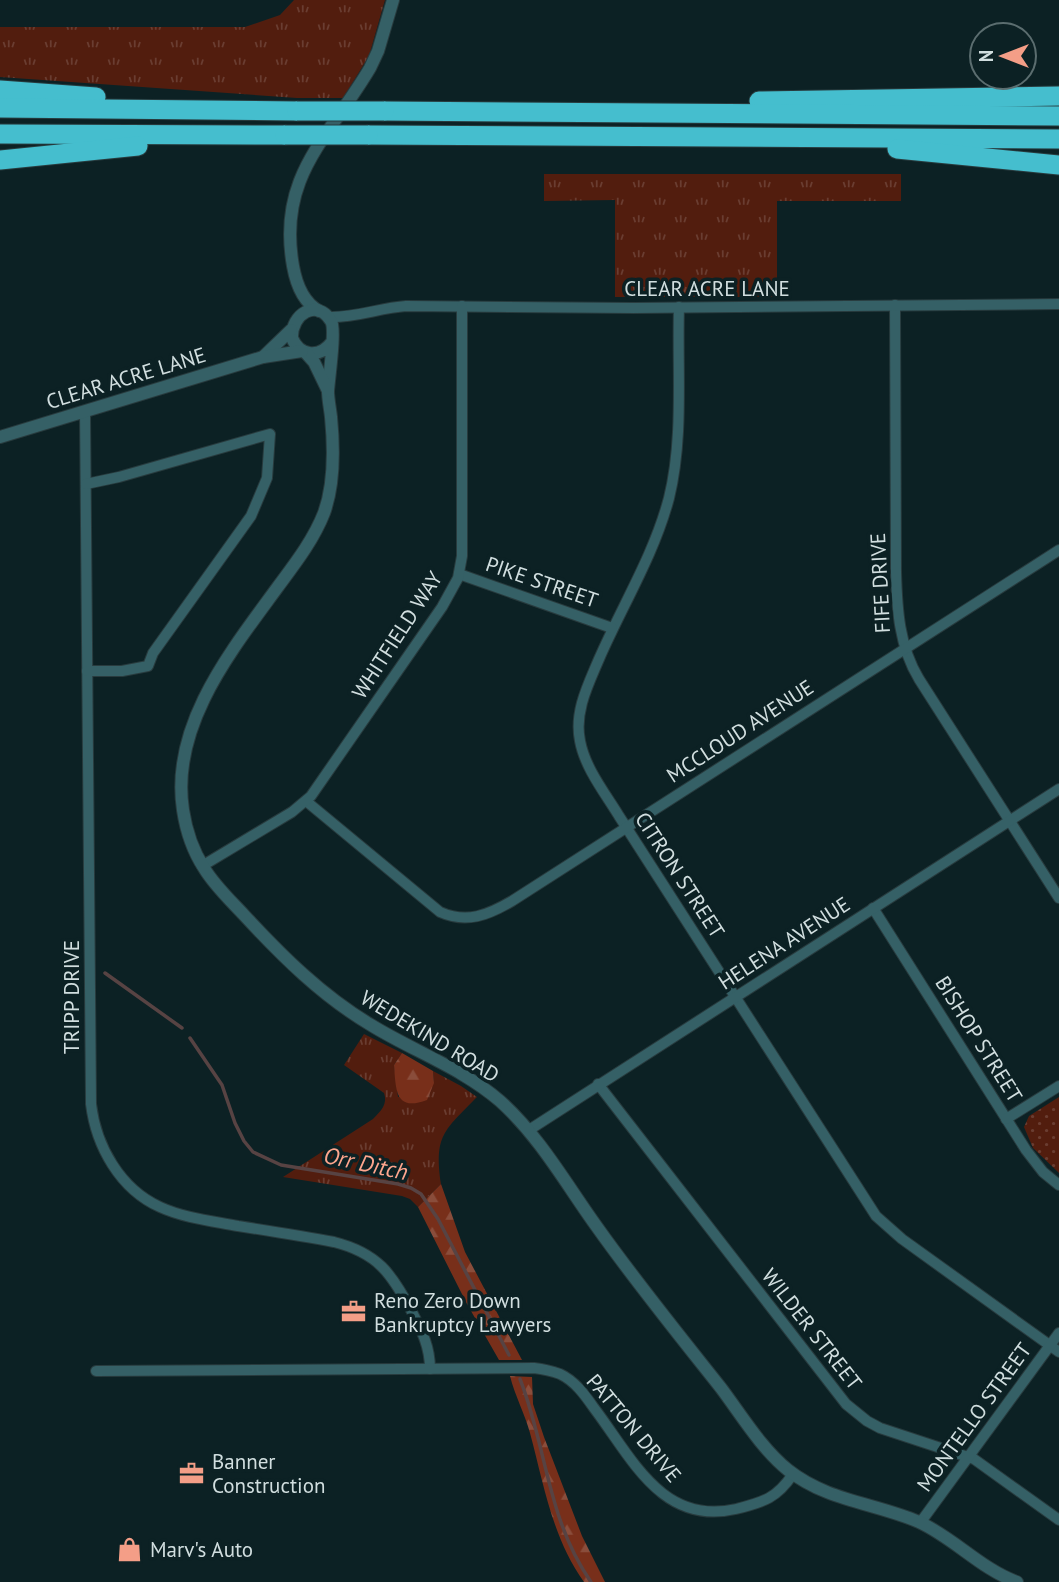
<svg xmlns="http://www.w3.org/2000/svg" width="1059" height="1582" font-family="'PT Sans',sans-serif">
<defs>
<pattern id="grass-tufts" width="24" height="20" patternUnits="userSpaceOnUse" patternTransform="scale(1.75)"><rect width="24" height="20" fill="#521d0e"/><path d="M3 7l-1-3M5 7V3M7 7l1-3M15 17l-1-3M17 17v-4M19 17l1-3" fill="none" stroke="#6a3d31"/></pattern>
<pattern id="forest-firs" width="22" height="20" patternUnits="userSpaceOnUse" patternTransform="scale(1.75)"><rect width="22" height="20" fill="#782f1a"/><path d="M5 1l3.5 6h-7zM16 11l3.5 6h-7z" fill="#8a4d3b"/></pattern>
<pattern id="park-dots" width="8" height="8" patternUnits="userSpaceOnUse" patternTransform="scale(1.75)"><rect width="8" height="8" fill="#521d0e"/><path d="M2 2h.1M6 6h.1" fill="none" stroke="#6a3d31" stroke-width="1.8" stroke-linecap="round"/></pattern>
</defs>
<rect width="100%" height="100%" fill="#0c2124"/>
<g fill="url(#grass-tufts)">
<path d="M294,0H385L369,56L343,98H297L0,77V27H245L280,15Z"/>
<path d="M544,174H901V201H777V297H615V200L544,201Z"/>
<path d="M364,1034L402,1053L394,1065L398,1097L434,1083L433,1071L461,1086L477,1097C444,1131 434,1135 441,1184L418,1207L410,1199L402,1196L283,1177L373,1119C381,1111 388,1104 384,1093L344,1065Z"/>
</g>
<g fill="url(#forest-firs)">
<path d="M402,1053L433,1071L434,1083L427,1100C395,1112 396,1090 394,1065Z"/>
<path d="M441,1184L465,1252L522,1360H499L467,1304L418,1207Z"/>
<path d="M510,1376L532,1377L533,1404L544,1437L582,1536L605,1582H584C552,1537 544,1485 530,1433C525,1414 515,1396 510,1376Z"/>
</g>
<path fill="url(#park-dots)" d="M1059,1097V1173L1033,1148L1024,1127L1029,1116Z"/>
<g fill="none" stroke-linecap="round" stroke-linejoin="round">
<g stroke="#574343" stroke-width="3.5">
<path d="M105,973L182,1028"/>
<path d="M190,1038L222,1085L235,1123L244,1141L253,1152L281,1165L398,1184L411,1188L421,1194L438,1219L509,1355"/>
<path d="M520,1379C547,1448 547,1519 591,1582"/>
</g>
<defs>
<g id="minor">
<path d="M895,305L896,572C897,609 899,646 919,679L1059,898"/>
<path d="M679,307C677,370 684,437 669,498C654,555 622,606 599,659C588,685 574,712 580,741C585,768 605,793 619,816L876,1216L902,1239L1059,1352"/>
<path d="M329,317C355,318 379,308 406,306L634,308L1059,304"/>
<path d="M85,411L91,1104C96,1146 120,1189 160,1207C184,1218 212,1221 238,1226C270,1231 302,1236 334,1242C378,1253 392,1274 412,1312C422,1331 430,1347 430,1369"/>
<path d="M86,484L119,477L270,434L267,478L251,516L153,653L148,666L122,671H87"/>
<path d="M459,574L612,628"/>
<path d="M306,801L440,912C467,924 488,915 512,901L1059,550"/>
<path d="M202,866L292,812L311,796L442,607L458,578L462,556V306"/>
<path d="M873,908L1026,1150L1043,1172L1059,1185"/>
<path d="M598,1084L846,1404L867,1421L880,1428L974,1459L1059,1520"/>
<path d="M1006,1119L1059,1086"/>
<path d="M529,1130L1059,789"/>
<path d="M96,1371L534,1368C543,1369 552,1371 560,1374C575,1381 585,1395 594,1408C632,1458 662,1526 736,1509C764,1502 777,1498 793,1474"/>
<path d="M920,1523L1059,1333"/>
</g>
<g id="tertiary">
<path d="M319,311C303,302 296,283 293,266C277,176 328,139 370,68L378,51L393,0"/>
<path d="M332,342C320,358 300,357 292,338C291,314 317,298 331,321C336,329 329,377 328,391C328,399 330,408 331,417C334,448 335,483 324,513C313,541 294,565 277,588C231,651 170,726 183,810C186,830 193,851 204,868C214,885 230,900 244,915C282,956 322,996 371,1025C413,1051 462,1068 500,1101C540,1137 566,1184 597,1227C636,1282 679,1335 721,1388C742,1416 761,1448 788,1470C827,1501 875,1503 919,1522C954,1538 981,1569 1017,1582"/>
<path d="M306,353L314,362L328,391"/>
<path d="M263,357L291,330"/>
<path d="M0,437L263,357L302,351"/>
</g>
<g id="motorway">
<path d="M0,90L96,97"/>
<path d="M759,101L1059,96"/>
<path d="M0,108L297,111"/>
<path d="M384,111L1059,116"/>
<path d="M0,134L285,135"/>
<path d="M368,135L1059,139"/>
<path d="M897,149L1059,165"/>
<path d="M0,160L138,146"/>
</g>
</defs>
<use href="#minor" stroke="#283b3e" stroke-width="12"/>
<use href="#tertiary" stroke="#283b3e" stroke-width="14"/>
<use href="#motorway" stroke="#283b3e" stroke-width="21"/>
<use href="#minor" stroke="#356066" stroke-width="10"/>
<use href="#tertiary" stroke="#356066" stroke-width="12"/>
<use href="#motorway" stroke="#45bece" stroke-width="19"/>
<defs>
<g id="motorway-bridge">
<path d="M297,111H384"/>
<path d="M285,135H368"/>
</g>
</defs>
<use href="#motorway-bridge" stroke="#283b3e" stroke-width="21" stroke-linecap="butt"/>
<use href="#motorway-bridge" stroke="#45bece" stroke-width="19"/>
</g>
<defs>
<symbol id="office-bare" viewBox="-9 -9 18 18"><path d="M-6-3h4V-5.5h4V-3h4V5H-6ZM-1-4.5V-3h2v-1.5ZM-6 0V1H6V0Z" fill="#f49e87" stroke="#0c2124" stroke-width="2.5" paint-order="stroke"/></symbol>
<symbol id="shop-bare" viewBox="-9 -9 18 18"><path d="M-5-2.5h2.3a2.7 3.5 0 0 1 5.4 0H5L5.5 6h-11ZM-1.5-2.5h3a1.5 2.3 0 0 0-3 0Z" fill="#f49e87" stroke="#0c2124" stroke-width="2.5" paint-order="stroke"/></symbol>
</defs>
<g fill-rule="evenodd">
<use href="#office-bare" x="336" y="1294" width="35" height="35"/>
<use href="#office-bare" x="174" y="1456" width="35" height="35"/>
<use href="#shop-bare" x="112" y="1532" width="35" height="35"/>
</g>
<g text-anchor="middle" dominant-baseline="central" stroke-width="7" stroke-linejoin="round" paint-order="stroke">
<g font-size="21" fill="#d1dedf" stroke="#0c2124">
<text x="707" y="288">CLEAR ACRE LANE</text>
<text transform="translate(126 378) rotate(-17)">CLEAR ACRE LANE</text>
<text transform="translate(542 582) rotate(19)">PIKE STREET</text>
<text transform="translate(880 583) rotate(-93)">FIFE DRIVE</text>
<text transform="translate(397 635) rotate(-57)">WHITFIELD WAY</text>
<text transform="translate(740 731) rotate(-33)">MCCLOUD AVENUE</text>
<text transform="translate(680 875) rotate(57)">CITRON STREET</text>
<text transform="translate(784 943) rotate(-33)">HELENA AVENUE</text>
<text transform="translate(71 997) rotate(-90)">TRIPP DRIVE</text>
<text transform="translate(430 1036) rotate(31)">WEDEKIND ROAD</text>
<text transform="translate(979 1039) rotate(58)">BISHOP STREET</text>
<text transform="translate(812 1329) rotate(52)">WILDER STREET</text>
<text transform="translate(974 1417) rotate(-54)">MONTELLO STREET</text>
<text transform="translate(634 1428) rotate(50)">PATTON DRIVE</text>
</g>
<g font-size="21" fill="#d1dedf" stroke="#0c2124" text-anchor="start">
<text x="374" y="1300">Reno Zero Down<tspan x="374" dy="24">Bankruptcy Lawyers</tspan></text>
<text x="212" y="1461">Banner<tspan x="212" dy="24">Construction</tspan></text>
<text x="150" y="1549">Marv's Auto</text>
</g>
<g font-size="23" font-style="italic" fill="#fea68e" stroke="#0c2124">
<text transform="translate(366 1163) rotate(12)">Orr Ditch</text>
</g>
</g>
<g transform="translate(1003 56) rotate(270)"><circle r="33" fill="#0c2124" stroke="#5b6d6f" stroke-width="2"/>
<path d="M0-5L12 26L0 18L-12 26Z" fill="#f49e87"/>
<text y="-10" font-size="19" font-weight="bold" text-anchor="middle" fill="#d1dedf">N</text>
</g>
</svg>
